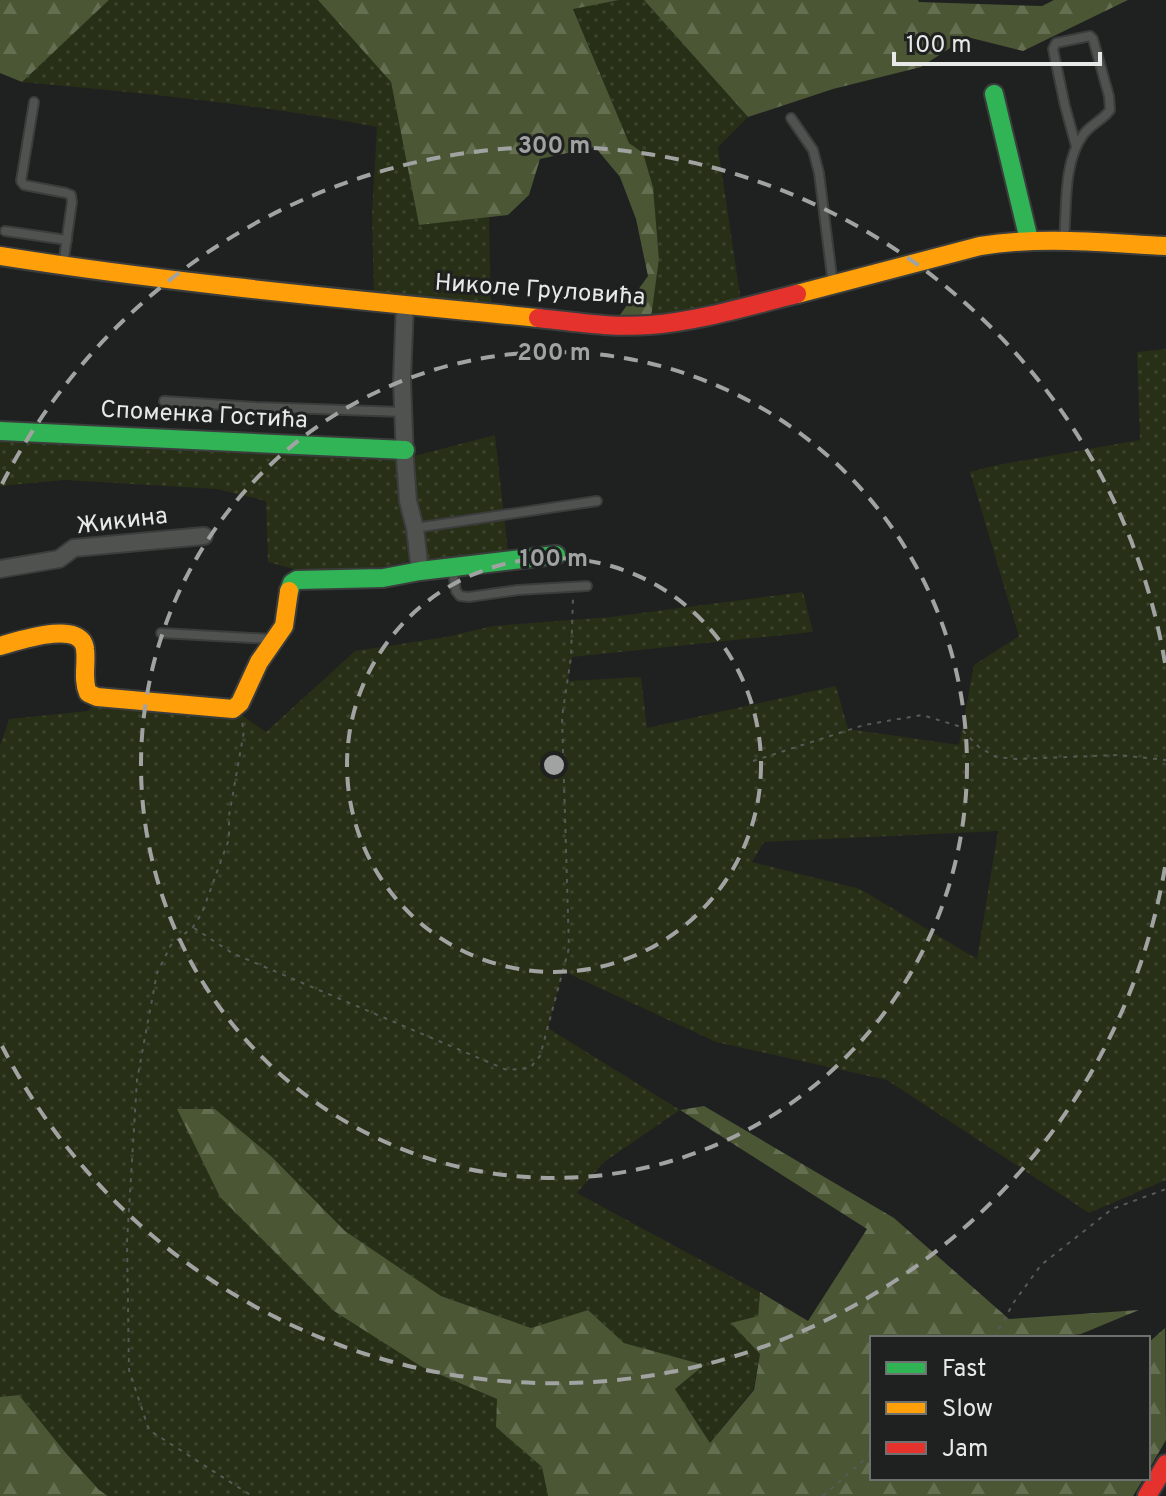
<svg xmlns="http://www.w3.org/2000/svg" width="1166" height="1496" font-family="Overpass,sans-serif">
<defs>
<pattern id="grass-dots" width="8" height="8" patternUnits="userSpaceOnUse" patternTransform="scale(2)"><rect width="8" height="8" fill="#272f16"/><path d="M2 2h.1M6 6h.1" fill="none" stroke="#3c432d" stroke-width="1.8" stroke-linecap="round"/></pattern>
<pattern id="forest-firs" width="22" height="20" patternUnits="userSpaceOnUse" patternTransform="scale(2)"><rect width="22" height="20" fill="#4a5634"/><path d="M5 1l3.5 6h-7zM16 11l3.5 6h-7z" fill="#646e51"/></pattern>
</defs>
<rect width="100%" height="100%" fill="#1f2020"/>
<g fill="url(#grass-dots)" fill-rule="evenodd">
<path d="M109,0H318L391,82L419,225L489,217L491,313L374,301L372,214L377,127C259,104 141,93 22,82Z"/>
<path d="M619,0H644L748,117L718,147L742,308L650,325L659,259L653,187L643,153L629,143L573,8Z"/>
<path d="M1166,349V1180L1089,1213L887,1080L716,1042L563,971L548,1028L680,1110L604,1162L577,1193L760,1292L758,1316L732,1323L760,1354L753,1390L710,1443L675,1389L703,1365L624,1343L588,1310L531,1328L441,1296L345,1231L271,1156L215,1109L177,1110L422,1367L497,1399L496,1427L542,1467L548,1496H108L99,1490L65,1452L19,1395L0,1397V746L9,719L88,711L97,697L233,709L266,732L355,651L446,637L493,626L611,617L803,592L813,632L572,657L568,681L641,677L647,728L836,686L848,729L959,745L974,665L1019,636L970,472L997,465L1140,440L1137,352ZM998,831L977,959L860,889L752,862L764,842Z"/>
<path d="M495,435L508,552L417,560L412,551L407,562L380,567L297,570L268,562L266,501L217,489L65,480L0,486V439L414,456Z"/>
</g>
<g fill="url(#forest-firs)">
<path d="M0,0H109L22,82L0,73Z"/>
<path d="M318,0H619L573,9L629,143L643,153L653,187L659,259L650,325L612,326L648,276L636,219L620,177L595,147L540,159L529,195L508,215L419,225L391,82Z"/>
<path d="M644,0H918L919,2L1042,6L1054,0H1128L1023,51L967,37L921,67L833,89L748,117Z"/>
<path d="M704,1106L894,1218L1009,1319L1139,1310L1081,1334L1051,1338H872V1478H1144L1133,1496H548L542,1467L496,1427L497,1399L422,1367L334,1311L220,1197L177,1109H215L271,1156L345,1231L441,1296L531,1328L588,1310L624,1343L704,1365L675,1389L710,1443L754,1390L760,1354L731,1323L758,1316L760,1292L808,1321L867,1229L680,1110Z"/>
<path d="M1165,1328L1166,1440L1148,1471V1343Z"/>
<path d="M19,1395L65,1452L99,1490L108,1496H0V1397Z"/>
</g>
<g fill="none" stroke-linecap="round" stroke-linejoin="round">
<defs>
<g id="lane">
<path d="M34,102L21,181L24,185L66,193L71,195L72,202L63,265"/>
<path d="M791,118L813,150L819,173L833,285"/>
<path d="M5,231L67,240"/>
<path d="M1064,239C1067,206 1063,163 1083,135C1091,124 1103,120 1110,110L1109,96L1093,39L1090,36L1056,43L1053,49L1065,106L1076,146"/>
<path d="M164,401L256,407L403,412"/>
<path d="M415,528L597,501"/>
<path d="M452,568L456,591L460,596L469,597L518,590L587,586"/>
<path d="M161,633L272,639"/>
</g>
<g id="street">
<path d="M405,304L402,380L405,460L408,501L415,528L420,571"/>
<path d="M0,569L59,559L74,548L204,536"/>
</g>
<g id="fast">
<path d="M994,94L1029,240"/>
<path d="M0,431L405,450"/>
<path d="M289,591L292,583L297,580L383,578L420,571L556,555"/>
</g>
<g id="slow">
<path d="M0,256C178,284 358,300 538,318"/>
<path d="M797,294L980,246C1042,236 1104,243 1166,246"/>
<path d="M0,646C18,641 82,619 85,649C87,664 82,679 88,693L97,697L233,709L240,703L259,662L284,626L289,591"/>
</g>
<g id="jam">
<path d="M538,318C575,322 612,328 650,325C700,321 748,306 797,294"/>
<path d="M1147,1496L1166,1464"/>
</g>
</defs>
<use href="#lane" stroke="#3b3c3c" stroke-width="12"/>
<use href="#street" stroke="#3b3c3c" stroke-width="20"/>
<use href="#fast" stroke="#3b3c3c" stroke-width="22"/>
<use href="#slow" stroke="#3b3c3c" stroke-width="22"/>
<use href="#jam" stroke="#3b3c3c" stroke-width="22"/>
<g stroke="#575a57" stroke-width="2" stroke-dasharray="4 6" stroke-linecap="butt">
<path d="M242,723L244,731L229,816V839L202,913L193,927L171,945L157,973L137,1080L127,1242L129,1370L149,1430L252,1496"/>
<path d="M753,761L864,725L922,715L958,726L979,747L996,757L1017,759L1118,755L1166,760"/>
<path d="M194,928L232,953L507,1070L530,1068L540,1056L569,948L562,717L571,657L573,598"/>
<path d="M994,1338L1014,1302L1041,1265L1112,1209L1166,1189"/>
<path d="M823,1496L872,1453"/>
</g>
<use href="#lane" stroke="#4f524f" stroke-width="8"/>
<use href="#street" stroke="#4f524f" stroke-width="16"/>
<use href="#fast" stroke="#30b455" stroke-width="18"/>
<use href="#slow" stroke="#ff9f0a" stroke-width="18"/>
<use href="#jam" stroke="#e5322d" stroke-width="18"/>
</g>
<g fill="none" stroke="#a1a3a2" stroke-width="4" stroke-dasharray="14 10">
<circle cx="554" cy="765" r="207"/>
<circle cx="554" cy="765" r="413"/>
<path d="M1165 867A620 620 0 0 1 2 1046M2 484A620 620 0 0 1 1165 663"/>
</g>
<g text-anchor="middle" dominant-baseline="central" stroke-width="6" stroke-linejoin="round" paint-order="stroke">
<g font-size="24" fill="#e7e9e8" stroke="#1e2120">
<text transform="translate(540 291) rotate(4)">Николе Груловића</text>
<text transform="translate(204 416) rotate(3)">Споменка Гостића</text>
<text transform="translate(122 522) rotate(-7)">Жикина</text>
</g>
</g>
<circle cx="554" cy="765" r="12" fill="#a1a3a2" stroke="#1e2120" stroke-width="4"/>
<g font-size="24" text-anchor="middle" font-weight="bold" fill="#a1a3a2" stroke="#1e2120" stroke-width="6" stroke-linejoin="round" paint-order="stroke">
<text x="554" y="153">300 m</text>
<text x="554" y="360">200 m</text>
<text x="554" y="566">100 m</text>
</g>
<rect x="870" y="1336" width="280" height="144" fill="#1e2120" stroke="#6e7170" stroke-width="2"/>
<rect x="886" y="1362" width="40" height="12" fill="#30b455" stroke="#6e7170" stroke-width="2"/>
<text x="942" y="1376" font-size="24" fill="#e7e9e8">Fast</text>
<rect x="886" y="1402" width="40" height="12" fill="#ff9f0a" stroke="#6e7170" stroke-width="2"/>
<text x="942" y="1416" font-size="24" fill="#e7e9e8">Slow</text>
<rect x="886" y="1442" width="40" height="12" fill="#e5322d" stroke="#6e7170" stroke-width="2"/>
<text x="942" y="1456" font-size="24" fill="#e7e9e8">Jam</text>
<path d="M894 52v12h206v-12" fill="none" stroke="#e7e9e8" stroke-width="4"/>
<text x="906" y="52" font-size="24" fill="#e7e9e8" stroke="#1e2120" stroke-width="6" paint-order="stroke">100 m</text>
</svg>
